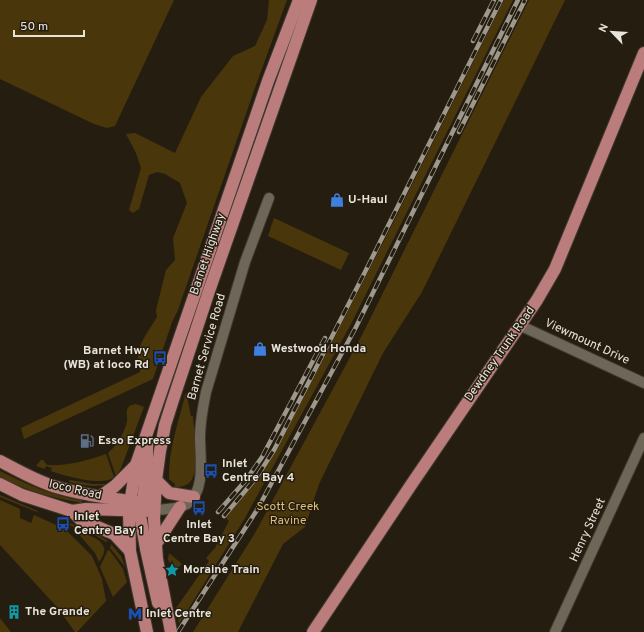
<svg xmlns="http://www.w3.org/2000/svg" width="644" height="632" font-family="Overpass,sans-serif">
<rect width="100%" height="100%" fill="#251e10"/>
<g fill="#49360b">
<path d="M0,0H174L115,126L107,128L94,124L0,79Z"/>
<path d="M269,0H287L256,85L178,310L172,322L153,379L24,439L21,428L140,372L138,357L140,346L145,336L157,317L156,310L166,270L175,260L173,238L187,203L180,183L165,174L157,172L149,175L139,209L133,213L129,210L141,168L136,153L126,134L135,133L175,153L201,97L233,56L255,46L267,20Z"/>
<path d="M504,0H513L351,324L245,518L179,624L176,608L209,561L206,558L215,548L229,521L225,517C246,492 265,467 282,439L384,241Z"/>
<path d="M529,0H565L422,292L383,353L319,484L305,527L283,544L238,632H193L255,533L361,337Z"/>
<path d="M274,218L349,253L341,270L268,236Z"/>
<path d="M186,392L191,416H193C194,432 199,463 193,477C190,485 183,487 175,487V484L169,479C168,449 179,421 186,392Z"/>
<path d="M136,404L144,407L121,468L116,476L108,453C115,448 126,430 127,421C128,417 125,412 128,408C129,405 132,405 136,404Z"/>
<path d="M106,454L114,477C104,487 65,476 51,471L52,468L46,466L45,469L36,466L41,460H43L47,465C68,466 86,461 106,454Z"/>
<path d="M0,471C26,484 52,496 82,500V503C53,498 26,491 0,477Z"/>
<path d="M70,480L93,484H107C96,488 80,485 69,482Z"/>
<path d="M0,495L38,511L37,512L0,497Z"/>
<path d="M0,500L20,509V518L31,523L34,515L65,529L92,556L102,579L106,601L77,632H75L57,607L0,545Z"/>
<path d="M67,522L95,533L108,541L106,542L93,534L66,524Z"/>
<path d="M75,530C84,534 101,537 104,548C106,551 101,559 99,562L95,553Z"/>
<path d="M111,544L121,556L126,568L110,548Z"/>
<path d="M108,550L110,551L123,569L127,582L113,597L100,567Z"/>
<path d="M169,553L182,564L176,570L168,560Z"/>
<path d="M0,618L11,632H0Z"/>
</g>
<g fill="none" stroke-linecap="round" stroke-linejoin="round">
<defs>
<g id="minor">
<path d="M519,325L644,383"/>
<path d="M154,511C165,508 177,510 187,504C206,491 200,457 200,437C200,421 203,407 206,392L245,262L269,198"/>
<path d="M555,632L644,438"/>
</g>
<g id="major">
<path d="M147,440V461L143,503L148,508"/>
<path d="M0,461C19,471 36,481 56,487C87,496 122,500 154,504"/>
<path d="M156,480L169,493L194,497"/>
<path d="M0,484L22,495L72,511L86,509L154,511"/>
<path d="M101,496L115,486L136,465"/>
<path d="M135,505L140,515L146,549L158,603"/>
<path d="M72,511L81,520L114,534L130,551"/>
<path d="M156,544L180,507"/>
<path d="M147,632L130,551L129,511L136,465L268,81L299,0"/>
<path d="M171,632L157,559L154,519L156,480L160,451L165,425L173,400L209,291L311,0"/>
<path d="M313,632L411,485L537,300L555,269L644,53"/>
</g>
</defs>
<use href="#minor" stroke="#3e3831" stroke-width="12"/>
<use href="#major" stroke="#3e3831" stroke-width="14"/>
<use href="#minor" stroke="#6e6656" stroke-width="10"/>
<use href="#major" stroke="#ba7d7c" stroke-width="12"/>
<defs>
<g id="rail">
<path d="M473,41L494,0"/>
<path d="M459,132L525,0"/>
<path d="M218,512L246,480L262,457L325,338"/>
<path d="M224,516L256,478L274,450L365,272L501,0"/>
<path d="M178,632L257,510L356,327L518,0"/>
</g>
</defs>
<use href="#rail" stroke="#9d978c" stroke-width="4.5"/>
<use href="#rail" stroke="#251e10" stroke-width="3" stroke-dasharray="9" stroke-linecap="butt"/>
</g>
<defs>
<symbol id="shop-bare" viewBox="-9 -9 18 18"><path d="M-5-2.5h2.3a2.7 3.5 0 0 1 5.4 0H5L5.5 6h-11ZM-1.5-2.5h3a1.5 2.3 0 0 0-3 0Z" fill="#3f7fe0" stroke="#251e10" stroke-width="2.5" paint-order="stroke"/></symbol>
<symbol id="bus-bare" viewBox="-9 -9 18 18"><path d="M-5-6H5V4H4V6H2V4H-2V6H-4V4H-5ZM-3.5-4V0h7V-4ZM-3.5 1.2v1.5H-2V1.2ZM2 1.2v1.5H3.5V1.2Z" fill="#1a4fb4" stroke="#251e10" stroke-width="2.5" paint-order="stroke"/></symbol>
<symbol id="fuel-bare" viewBox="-9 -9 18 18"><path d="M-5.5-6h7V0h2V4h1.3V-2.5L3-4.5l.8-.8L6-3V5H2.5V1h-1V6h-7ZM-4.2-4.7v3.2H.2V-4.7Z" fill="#5c6f8a" stroke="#251e10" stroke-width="2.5" paint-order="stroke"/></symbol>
<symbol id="sight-bare" viewBox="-9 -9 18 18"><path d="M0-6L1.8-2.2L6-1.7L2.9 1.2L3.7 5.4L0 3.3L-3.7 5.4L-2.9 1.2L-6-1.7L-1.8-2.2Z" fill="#0f9aa8" stroke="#251e10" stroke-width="2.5" paint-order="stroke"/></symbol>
<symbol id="building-bare" viewBox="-9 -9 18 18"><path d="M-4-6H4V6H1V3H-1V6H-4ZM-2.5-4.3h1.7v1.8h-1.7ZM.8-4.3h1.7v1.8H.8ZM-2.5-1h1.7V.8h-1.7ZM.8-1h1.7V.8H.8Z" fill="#0f9aa8" stroke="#251e10" stroke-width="2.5" paint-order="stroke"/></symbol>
<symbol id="metro-bare" viewBox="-9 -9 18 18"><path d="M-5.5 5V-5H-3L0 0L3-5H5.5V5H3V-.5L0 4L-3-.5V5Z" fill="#1a4fb4" stroke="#251e10" stroke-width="2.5" paint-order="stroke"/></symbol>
</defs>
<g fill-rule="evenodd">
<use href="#shop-bare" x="327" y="190" width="20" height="20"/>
<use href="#shop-bare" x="250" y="339" width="20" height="20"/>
<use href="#bus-bare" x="150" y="348" width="20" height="20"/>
<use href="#fuel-bare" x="77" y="431" width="20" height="20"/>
<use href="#bus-bare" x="201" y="461" width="20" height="20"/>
<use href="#bus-bare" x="189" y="498" width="20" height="20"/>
<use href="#bus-bare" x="53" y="514" width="20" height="20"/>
<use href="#sight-bare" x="162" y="560" width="20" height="20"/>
<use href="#building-bare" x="4" y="602" width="20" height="20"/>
<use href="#metro-bare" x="125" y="604" width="20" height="20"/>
</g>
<g text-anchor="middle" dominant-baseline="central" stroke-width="3" stroke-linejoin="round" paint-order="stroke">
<g font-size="12" font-weight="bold" fill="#e9e4db" stroke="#251e10" text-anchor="start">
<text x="348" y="200">U-Haul</text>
<text x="271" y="349">Westwood Honda</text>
<text x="149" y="351" text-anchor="end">Barnet Hwy<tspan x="149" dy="14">(WB) at Ioco Rd</tspan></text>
<text x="98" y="441">Esso Express</text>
<text x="222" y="464">Inlet<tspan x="222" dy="14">Centre Bay 4</tspan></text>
<text x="74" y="517">Inlet<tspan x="74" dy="14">Centre Bay 1</tspan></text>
<text x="199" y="525" text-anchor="middle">Inlet<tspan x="199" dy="14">Centre Bay 3</tspan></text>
<text x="183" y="570">Moraine Train</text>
<text x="25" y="612">The Grande</text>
<text x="146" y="614">Inlet Centre</text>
</g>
<g font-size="12" fill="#e9e4db" stroke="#251e10">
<text transform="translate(208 254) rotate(-71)">Barnet Highway</text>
<text transform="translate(587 342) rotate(25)">Viewmount Drive</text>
<text transform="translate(207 347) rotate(-74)">Barnet Service Road</text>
<text transform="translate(500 354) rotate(-55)">Dewdney Trunk Road</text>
<text transform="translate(75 490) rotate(13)">Ioco Road</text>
<text transform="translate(588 530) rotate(-65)">Henry Street</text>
</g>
<g font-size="12" fill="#debd7a" stroke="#251e10">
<text x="288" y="507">Scott Creek<tspan x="288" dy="14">Ravine</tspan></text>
</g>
</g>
<g transform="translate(612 32) rotate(295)" stroke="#251e10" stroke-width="3" paint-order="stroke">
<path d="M0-3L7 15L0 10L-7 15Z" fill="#e9e4db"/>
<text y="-6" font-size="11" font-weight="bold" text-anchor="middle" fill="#e9e4db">N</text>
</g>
<path d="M14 30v6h70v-6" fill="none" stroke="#e9e4db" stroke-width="2"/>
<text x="20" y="30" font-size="12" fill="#e9e4db" stroke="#251e10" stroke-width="3" paint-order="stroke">50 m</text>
</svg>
